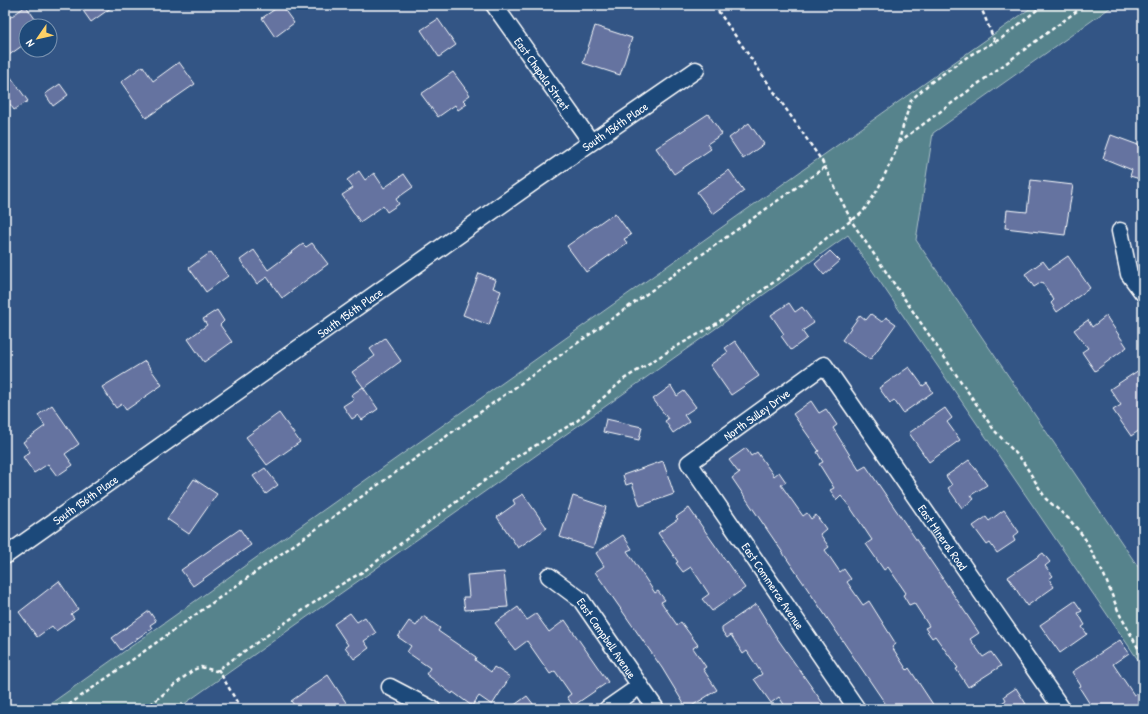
<svg xmlns="http://www.w3.org/2000/svg" width="1148" height="714" font-family="'Patrick Hand',sans-serif">
<rect width="100%" height="100%" fill="#335585"/>
<filter id="ink" filterUnits="userSpaceOnUse"><feTurbulence type="fractalNoise" baseFrequency=".025" numOctaves="2"/><feDisplacementMap in="SourceGraphic" scale="8" xChannelSelector="R" yChannelSelector="G"/><feConvolveMatrix kernelMatrix="1 2 1 2 8 2 1 2 1" color-interpolation-filters="sRGB"/></filter>
<g filter="url(#ink)">
<path fill="#56838c" stroke="#aac1c6" d="M1035,5H1114L933,133L916,240L1143,574V667L848,235L177,709H43Z"/>
<g fill="#6573a0" stroke="#fff">
<path d="M79,5H115L91,22Z"/>
<path d="M281,5L294,23L275,37L262,18Z"/>
<path d="M26,6L40,26H26V43L5,58V21Z"/>
<path d="M438,19L456,45L439,57L421,30Z"/>
<path d="M595,26L632,38L620,75L583,63Z"/>
<path d="M179,62L195,84L146,118L121,82L143,66L153,81Z"/>
<path d="M5,69L28,101L14,110L5,97Z"/>
<path d="M453,72L470,95L463,100L467,104L458,110L455,105L438,117L421,94Z"/>
<path d="M60,84L68,95L53,106L45,94Z"/>
<path d="M708,114L722,134L707,144L711,149L674,174L656,148Z"/>
<path d="M749,123L764,144L743,159L729,138Z"/>
<path d="M1111,135L1141,146L1143,144V180L1130,176L1132,170L1103,158Z"/>
<path d="M729,170L744,191L713,214L697,192Z"/>
<path d="M359,171L365,180L374,173L384,188L404,174L413,187L396,199L399,204L387,212L383,206L360,222L342,195L353,188L347,180Z"/>
<path d="M1031,180L1073,185L1065,235L1005,228L1007,210L1027,212Z"/>
<path d="M615,213L631,235L624,239L627,243L586,272L567,246L608,217V218Z"/>
<path d="M312,243L328,264L282,298L267,277L257,284L240,260L254,250L268,270L303,244L306,247Z"/>
<path d="M830,251L840,261L824,275L815,264Z"/>
<path d="M211,252L228,276L206,292L189,268Z"/>
<path d="M1068,256L1090,288L1057,312L1051,303L1054,300L1042,282L1034,287L1025,274L1043,261L1049,269Z"/>
<path d="M479,273L496,280L493,288L501,291L489,325L463,315Z"/>
<path d="M789,303L795,312L802,307L814,323L802,331L807,338L791,350L781,336L784,334L771,315Z"/>
<path d="M217,310L224,321L220,325L232,342L204,362L188,339L207,325L203,319Z"/>
<path d="M871,314L882,322L886,317L896,324L870,360L842,340L860,315L866,320Z"/>
<path d="M1106,316L1127,347L1095,371L1082,352L1088,348L1074,330L1088,320L1092,327Z"/>
<path d="M385,338L401,361L364,388L352,372L375,356L370,349Z"/>
<path d="M735,341L759,376L731,395L710,365L728,352L725,348Z"/>
<path d="M145,361L162,385L126,410L122,404L116,408L102,387Z"/>
<path d="M909,367L923,386L927,383L933,392L903,413L894,400L890,403L879,388Z"/>
<path d="M1139,370L1143,377V428L1131,436L1113,410L1121,405L1110,389Z"/>
<path d="M671,386L677,396L684,391L696,407L684,415L689,422L673,433L665,421L668,419L653,399Z"/>
<path d="M363,387L378,409L362,420L358,415L352,419L343,406L354,399L351,395Z"/>
<path d="M811,401L819,413L826,409L837,425L833,428L859,470L866,466L945,582L979,633L970,639L983,657L991,652L1001,666L968,687L956,669L958,668L935,636L932,638L925,628L929,626L914,603L909,605L903,595L906,593L888,567L884,570L873,554L866,544L872,540L850,507L841,496L837,500L830,490L834,488L819,464L823,462L817,452L819,451L793,414Z"/>
<path d="M52,405L79,444L65,454L73,465L57,476L48,464L34,473L23,457L30,452L23,442L45,426L38,415Z"/>
<path d="M945,408L952,418L947,422L960,440L929,462L909,433Z"/>
<path d="M279,413L300,442L267,465L246,437Z"/>
<path d="M606,419L642,427L639,440L603,432Z"/>
<path d="M746,448L751,456L757,452L774,476L779,472L786,482L781,485L803,516L807,513L811,519L816,515L826,529L820,534L829,547L825,550L840,572L844,569L851,579L847,582L863,605L869,601L896,644L892,647L907,670L909,668L936,709H889L732,478L740,472H738L729,460Z"/>
<path d="M969,460L987,485L971,495L974,499L962,508L948,488L952,485L946,476Z"/>
<path d="M663,461L674,494L640,506L632,483L626,485L623,475Z"/>
<path d="M265,468L278,485L266,494L253,476Z"/>
<path d="M194,479L217,494L189,534L167,519Z"/>
<path d="M523,494L547,528L518,548L497,517L515,504L513,500Z"/>
<path d="M573,496L606,507L593,548L560,537Z"/>
<path d="M689,508L745,588L712,611L702,599L709,594L691,567L683,572L676,563L678,562L658,533L678,519L676,517Z"/>
<path d="M1004,510L1019,532L1013,537L1015,541L997,553L990,543L987,545L973,526L986,517L989,521Z"/>
<path d="M240,529L251,545L193,586L181,570Z"/>
<path d="M623,535L632,549L627,551L655,593L658,591L665,600L661,602L677,625L681,622L698,645L693,648L706,667L703,669L717,690L687,709L662,668L595,572L604,566L596,553Z"/>
<path d="M1043,553L1050,562L1045,566L1053,576L1049,579L1054,587L1027,606L1008,577Z"/>
<path d="M504,572L508,607L465,610L463,597H469L467,575Z"/>
<path d="M59,581L78,609L71,614L74,618L56,631L52,626L37,637L19,612Z"/>
<path d="M1075,601L1082,611L1078,613L1085,625L1082,627L1087,634L1060,653L1040,625Z"/>
<path d="M756,604L777,638L827,709H787L779,697L771,703L754,679L762,674L747,651L743,654L731,635L727,638L722,631V627Z"/>
<path d="M518,607L527,620L536,614L549,632L565,620L608,682L573,706L567,697L571,694L555,671L550,674L527,641L515,650L495,623Z"/>
<path d="M149,611L156,621L150,625L152,628L121,650L112,638Z"/>
<path d="M350,613L357,622L365,617L376,633L364,641L369,648L354,659L345,647L348,645L334,624Z"/>
<path d="M423,616L440,628L438,631L476,657L475,660L491,672L494,667L510,677L492,705L479,696L472,706L453,692L452,694L426,674L430,668L407,652L411,646L398,637L409,621L416,626Z"/>
<path d="M1120,640L1129,653L1113,664L1134,695L1143,689V709H1093L1079,687L1081,686L1072,672Z"/>
<path d="M328,675L347,704L340,709H297L291,701Z"/>
<path d="M1016,688L1026,704L1020,709H993L1006,700L1004,696Z"/>
<path d="M527,696L537,709H509Z"/>
</g>
<g fill="none" stroke-linecap="round" stroke-linejoin="round">
<defs>
<g id="street">
<path id="s1" d="M494,5L591,142"/>
<path d="M1120,231L1129,274L1143,293"/>
<path id="s2" d="M5,556L535,181L696,70"/>
<path id="s3" d="M549,576L581,600L656,709"/>
<path d="M390,687L432,709"/>
<path d="M607,709L640,686"/>
<path id="s4" d="M857,709L689,463L824,365L1062,709"/>
</g>
</defs>
<use href="#street" stroke="#fff" stroke-width="19"/>
<g stroke="#fff" stroke-width="2.5" stroke-dasharray="4 3" stroke-linecap="butt">
<path d="M714,5L822,161L852,222L994,430L1022,460L1046,499L1069,519L1084,537L1104,575L1119,613L1143,657"/>
<path d="M980,5L995,42"/>
<path d="M899,142L1085,5"/>
<path d="M218,669L241,709"/>
<path d="M63,709L825,167"/>
<path d="M145,709L193,670L201,667L216,671L335,588L364,571L516,457L577,421L624,379L672,349L713,326L774,282L829,236L862,213L877,191L895,153L911,100L930,83L970,55L1002,38L1043,5"/>
</g>
<use href="#street" stroke="#1f4a7a" stroke-width="16"/>
</g>
</g>
<g text-anchor="middle" dominant-baseline="central" stroke-width="3" stroke-linejoin="round" paint-order="stroke">
<g font-size="12" fill="#fff" stroke="#1f4a7a">
<text stroke="none"><textPath href="#s1" startOffset="84">East Chapala Street</textPath></text>
<text stroke="none"><textPath href="#s2" startOffset="746">South 156th Place</textPath></text>
<text stroke="none"><textPath href="#s2" startOffset="422">South 156th Place</textPath></text>
<text stroke="none"><textPath href="#s4" startOffset="381">North Sulley Drive</textPath></text>
<text stroke="none"><textPath href="#s2" startOffset="98">South 156th Place</textPath></text>
<text stroke="none"><textPath href="#s4" startOffset="674">East Mineral Road</textPath></text>
<text transform="translate(773 586) rotate(56)">East Commerce Avenue</text>
<text stroke="none"><textPath href="#s3" startOffset="86">East Campbell Avenue</textPath></text>
</g>
</g>
<rect width="1148" height="714" fill="none" stroke="#1f4a7a" stroke-width="20"/>
<rect x="10" y="10" width="1128" height="694" fill="none" stroke="#fff" stroke-width="1.5" filter="url(#ink)"/>
<g transform="translate(38 38) rotate(236)"><circle r="19" fill="#1f4a7a" stroke="#7992af"/>
<path d="M0-3L7 15L0 10L-7 15Z" fill="#ffd166"/>
<text y="-6" font-size="11" font-weight="bold" text-anchor="middle" fill="#ffffff">N</text>
</g>
</svg>
